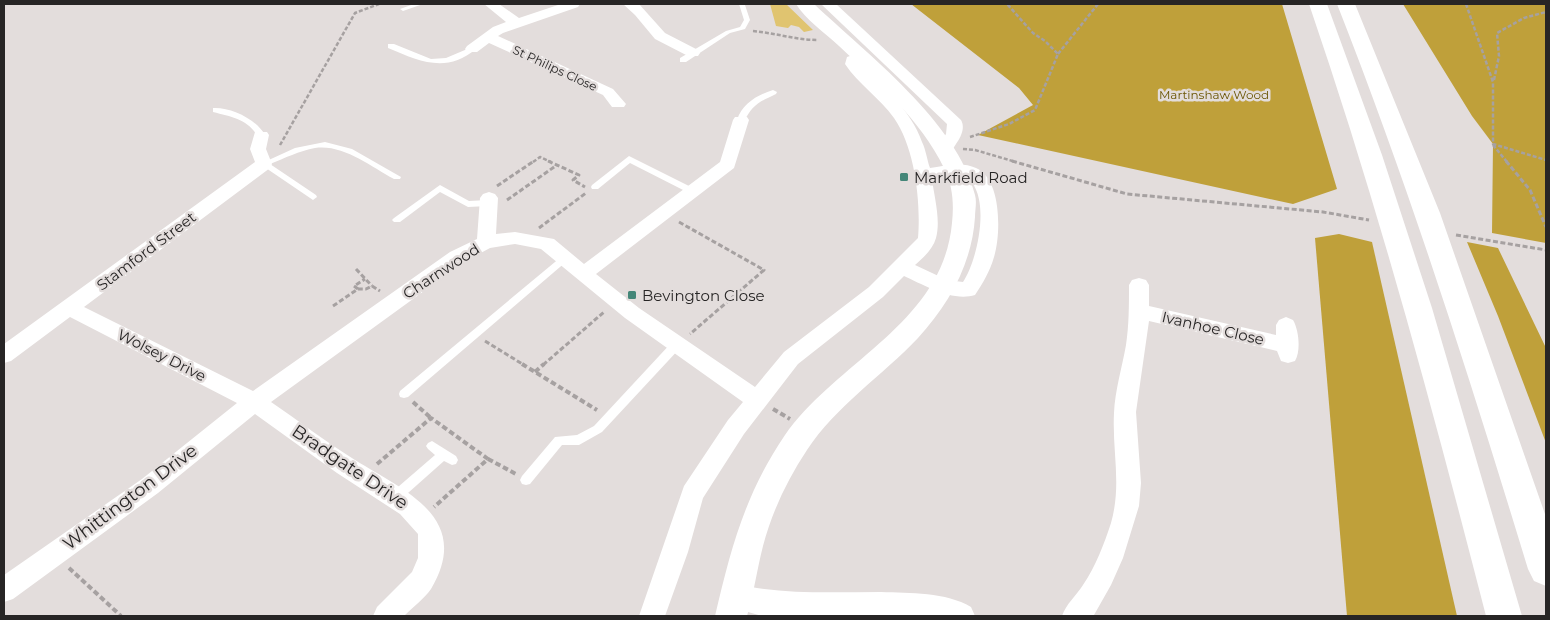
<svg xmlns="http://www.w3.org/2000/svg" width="1550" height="620" font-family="Montserrat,sans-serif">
<rect width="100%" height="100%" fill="#e3dddc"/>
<path fill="#e0c470" d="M770,4H786L813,30L804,32L799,27L791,25L788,28L776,26Z"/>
<g fill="#bfa03a">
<path d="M911,4H1282L1337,189L1293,204L978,135L1033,105L1019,88Z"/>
<path d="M1403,4H1546V243L1492,233L1493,144L1472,116Z"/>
<path d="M1339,234L1372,242L1457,616H1347L1315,238Z"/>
<path d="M1467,242L1498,248L1546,348V443L1498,316Z"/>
</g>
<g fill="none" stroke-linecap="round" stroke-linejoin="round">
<g stroke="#a6a1a1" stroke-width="2.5" stroke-dasharray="4 2" stroke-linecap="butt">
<path d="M1466,4L1493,82V144L1546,160"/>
<path d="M753,31C775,33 796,40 818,40"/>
<path d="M1058,54L1098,4"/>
<path d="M1494,80L1499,56L1497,33L1524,18L1546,12"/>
<path d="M970,137L1009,124L1035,110L1058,54L1045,41L1033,33L1007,4"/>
<path d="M280,145L355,13L379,4"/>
<path d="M1493,145L1507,162"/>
<path d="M963,149L975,150L1016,162"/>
<path d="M533,162L540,157L551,162"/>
</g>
<g stroke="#a6a1a1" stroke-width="3" stroke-dasharray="5 2.5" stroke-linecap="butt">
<path d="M548,161L579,175L573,180L585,187"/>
<path d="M1012,161L1127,194L1323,212L1369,220"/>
<path d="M1506,161L1530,190L1546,227"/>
<path d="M497,186L534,161"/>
<path d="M507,200L557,165"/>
<path d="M679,222L764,270L690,334"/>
<path d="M539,228L586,193"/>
<path d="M1456,235L1546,250"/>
<path d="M356,269L372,286"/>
<path d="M358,289L354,286L365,279"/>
<path d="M333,306L358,289H366L372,286L380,291"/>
<path d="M485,341L524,365"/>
<path d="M543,365L604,312"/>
</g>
<g stroke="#a6a1a1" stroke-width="4" stroke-dasharray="5.5 3" stroke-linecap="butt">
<path d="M522,364L597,410"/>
<path d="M535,372L544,364"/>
<path d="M413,402L431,418"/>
<path d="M773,409L790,419"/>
<path d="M488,459L516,474"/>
<path d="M377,464L431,418L488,459L434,507"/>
<path d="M69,568L121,616"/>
</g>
<g fill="#fff" fill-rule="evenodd">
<path d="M414,4H423L403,11L400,9Z"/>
<path d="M739,4L745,5L750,20L745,29L730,33L686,62H680V58L726,31L740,27L744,20Z"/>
<path d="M388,44H394L431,59L446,58L472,47L476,49C446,74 419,61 388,48Z"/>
<path d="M773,90L777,92L776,94C759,102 752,105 744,122H738L737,120C742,104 757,95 773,90Z"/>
<path d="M213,108C231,107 256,119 265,135L261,137H258C248,119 232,117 213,112Z"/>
<path d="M325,142L352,149L401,177L400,179H394C370,166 343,144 315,148C299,151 285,158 270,164L316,195L317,197L313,200L260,164L295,148Z"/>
<path d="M629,156L695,189L696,191L692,194L689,193L630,163L598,189H592L591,187L592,185Z"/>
<path d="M440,185L469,201L488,200L492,203L488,206L468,207L440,192L400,222H394L392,220L394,218Z"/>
<path d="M564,256L567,257L569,259L567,261L408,397L404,398L400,397L399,394L400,391L561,257Z"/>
<path d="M677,340L681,341L682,344L681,347L602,432L579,445H562L530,484L526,485L522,484L520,480L522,476L555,437L577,435L594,426L673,341Z"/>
<path d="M432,441L456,456L458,460L456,464L452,465L444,461L399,501L395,502L391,501L389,497L391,493L435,455L428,449L426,446L428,443Z"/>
</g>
<g fill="#fff" fill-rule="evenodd">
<path d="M484,4H499L519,18L561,4H580L578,7L503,33L498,36L613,89L626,104L624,107H612L603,95L489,43L477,52H467L465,49L467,46L493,27L506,22Z"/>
<path d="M623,4H639L665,33L698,50L700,53L698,56H688L655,39L635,15Z"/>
<path d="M821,4H836L961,120C967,131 957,142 951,152H939L937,148L946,134L947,124Z"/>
<path d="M859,53L864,54L866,57L859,63C883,86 911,110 922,142C926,150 927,160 930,168C944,166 962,161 976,168C1002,179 1001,235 994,257C990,271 983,283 975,295C952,302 924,285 904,276L883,297L798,364L744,434L703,498L688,552L665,616H639L684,486L728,420L743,402L625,318L541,249L515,244L490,248L464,262L271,402C299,421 326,442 355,460C405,491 473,518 431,589C424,599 412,608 404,616H373L377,607L412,572L418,558V534L400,514L337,473L255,414L158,493L13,599L4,602V575L142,479L237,403L70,317L11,361L4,363V344L255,162L250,149L255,132H267L269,135L266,149L272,164L270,168L84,307L253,391L450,252L477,239L480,198L483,194L489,192L495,194L498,198L496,234L515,232L554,239L584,264L720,162L733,120L735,117H747L749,120L734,168L596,274L639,308L755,387L784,352L869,287L918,238C921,202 915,148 894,118C880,98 858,84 845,64L847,57ZM964,176C993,191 978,260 963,282L947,280L915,265C923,258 933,249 936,238C941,220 934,196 932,179Z"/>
<path d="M1139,278L1146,280L1149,285V306L1276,335V325L1279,320L1286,317L1293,320C1299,330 1301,351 1295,361L1288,363L1281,361L1277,351L1149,321L1136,412L1141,483L1139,506L1123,558L1111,585L1094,615L1062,616C1066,604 1076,596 1083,585C1096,566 1104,544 1111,523C1122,484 1112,452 1114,413C1115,390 1122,368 1126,345C1129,325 1129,306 1129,285L1132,280Z"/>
<path d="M736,584C783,595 833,592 881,592C910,593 946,592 971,607L975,616H762L727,606L723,597L727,588Z"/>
</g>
<path fill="#fff" fill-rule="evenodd" d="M796,4H814C866,53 958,123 975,195C977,202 975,210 975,217C972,264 949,304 918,338C882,376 836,406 807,450C787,480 772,512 763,546C757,569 754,593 747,616H715C731,548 745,494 785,435C837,361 943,323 952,223C954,204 953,186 944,168C921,120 877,82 839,46C825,33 805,19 796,4Z"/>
<g fill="#fff" fill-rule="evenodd">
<path d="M1309,4H1327L1382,155L1432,308L1522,616H1486C1433,410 1378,205 1309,4Z"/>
<path d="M1337,4H1355L1440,213L1546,517V586L1534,581L1528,569C1470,379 1410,189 1337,4Z"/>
</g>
</g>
<g fill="#448678" stroke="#e3dddc" stroke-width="2">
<rect x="899" y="172" width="10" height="10" rx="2.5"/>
<rect x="627" y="290" width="10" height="10" rx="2.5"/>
</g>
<g text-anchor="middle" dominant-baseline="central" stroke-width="5" stroke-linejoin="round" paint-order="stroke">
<g font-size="12" fill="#272525" stroke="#e3dddc">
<text transform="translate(555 68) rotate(25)">St Philips Close</text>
</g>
<g font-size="12" fill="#6a5503" stroke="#e3dddc">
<text x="1214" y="94">Martinshaw Wood</text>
</g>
<g font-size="15" fill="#272525" stroke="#e3dddc" text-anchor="start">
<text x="914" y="177">Markfield Road</text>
<text x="642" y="295">Bevington Close</text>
</g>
<g font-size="15" fill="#272525" stroke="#e3dddc">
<text transform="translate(146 251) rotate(-37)">Stamford Street</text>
<text transform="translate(441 271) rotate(-33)">Charnwood</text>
<text transform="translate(1213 328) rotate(13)">Ivanhoe Close</text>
<text transform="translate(162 355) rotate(27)">Wolsey Drive</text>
</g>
<g font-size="18" fill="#272525" stroke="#e3dddc">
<text transform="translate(350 467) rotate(34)">Bradgate Drive</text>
<text transform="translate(130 497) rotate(-37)">Whittington Drive</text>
</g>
</g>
<rect width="1550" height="620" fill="none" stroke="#272525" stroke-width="10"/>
</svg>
